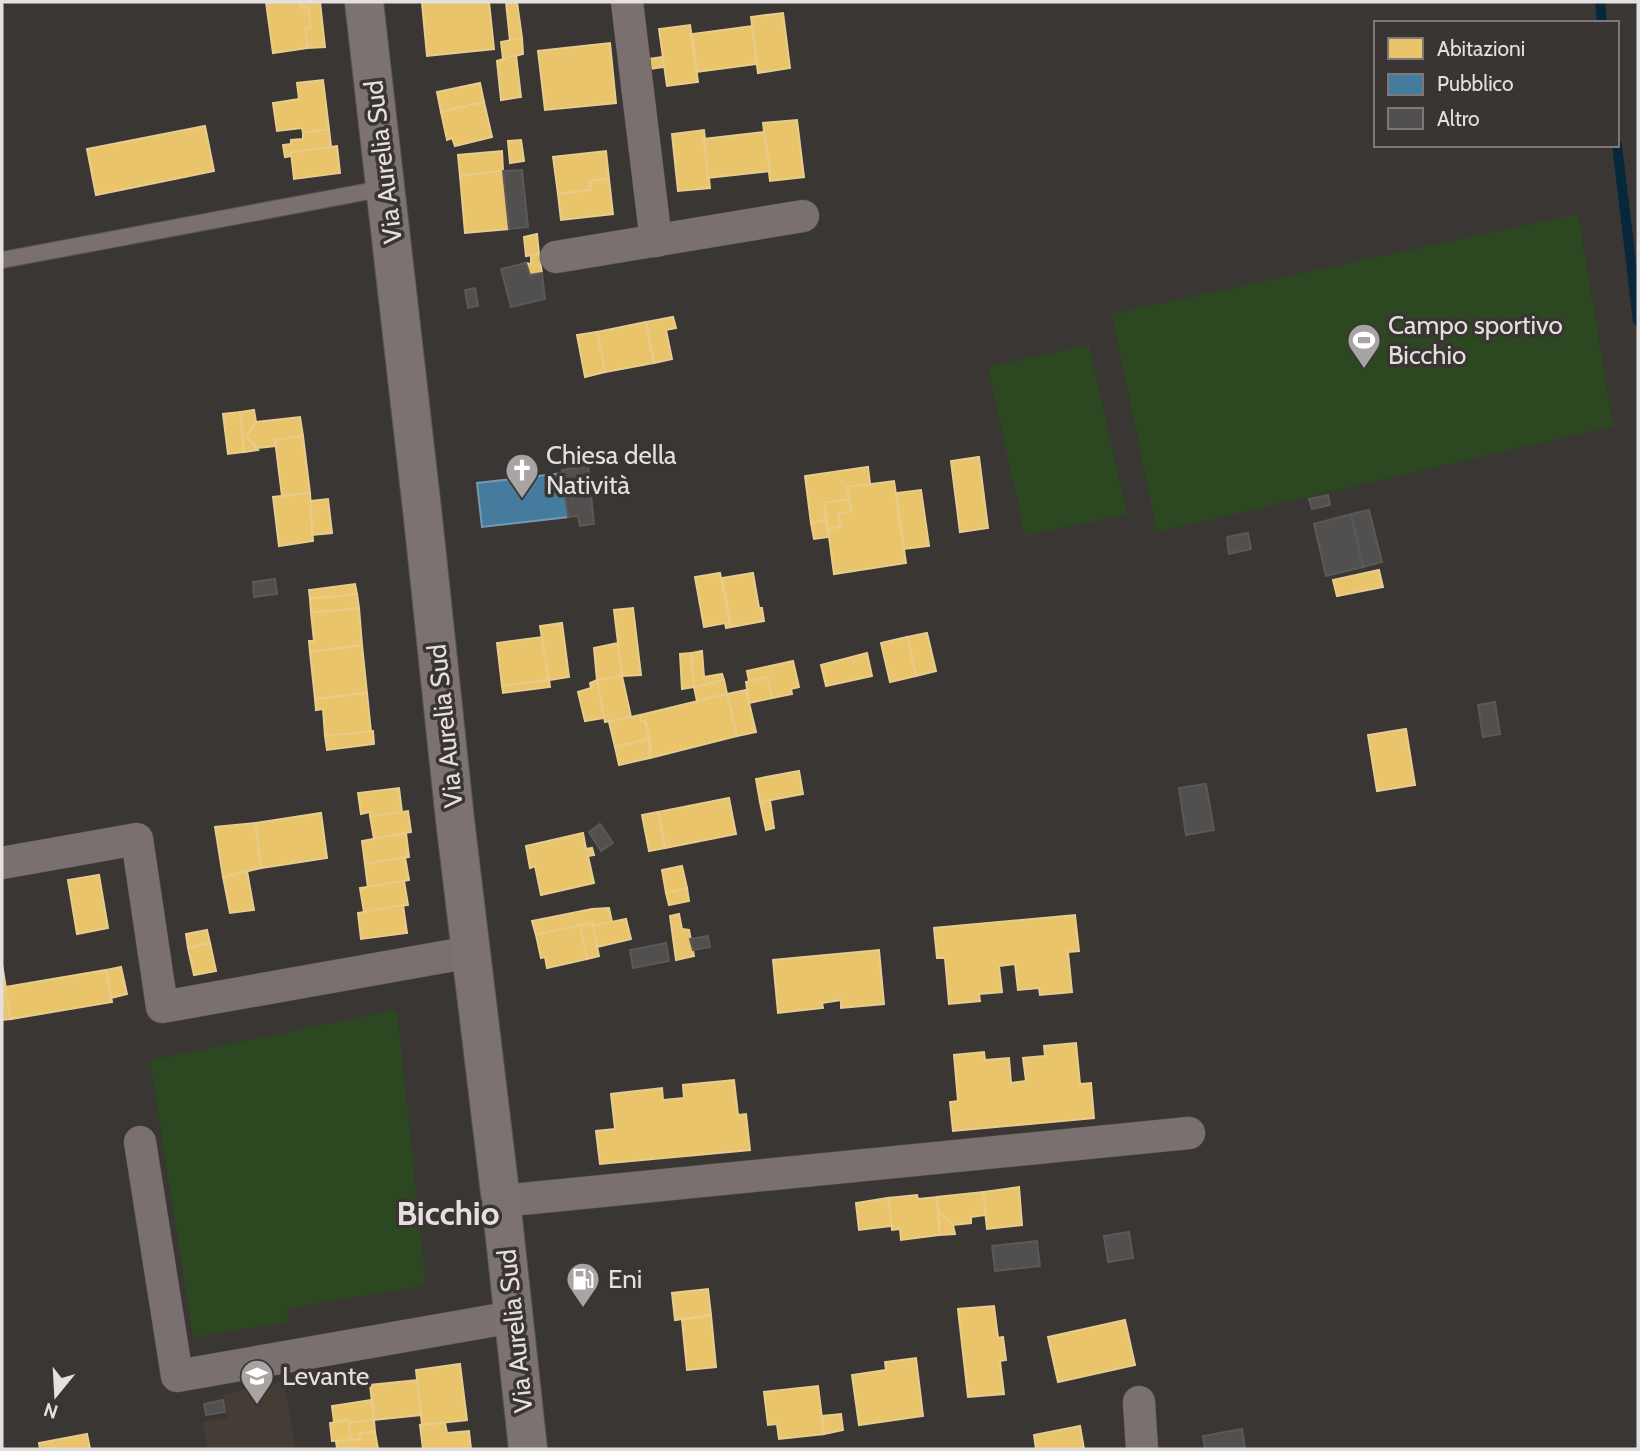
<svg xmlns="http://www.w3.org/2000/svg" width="1640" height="1451" font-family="Cabin,sans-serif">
<rect width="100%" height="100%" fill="#393634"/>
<path fill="#463c36" d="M284,1382L295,1449H208L202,1422L227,1418L223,1394Z"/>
<g fill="#2b4821">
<path d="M1578,214L1613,426L1157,532L1112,314Z"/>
<path d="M1089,345L1127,514L1025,536L988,367Z"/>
<path d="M397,1010L426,1285L287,1309L289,1322L193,1337L150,1060Z"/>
</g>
<g fill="#e9c46a" stroke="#e8cc8d" stroke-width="2">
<path d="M266,2H300L301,8L308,7L311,28L305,29L308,48L273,53Z"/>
<path d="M300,2H320L325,47L308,48L305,29L311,28L308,7L301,8Z"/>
<path d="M436,2H489L494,49L427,56L422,3Z"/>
<path d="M506,2H517L522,38L510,41Z"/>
<path d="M783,13L790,68L758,73L751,17Z"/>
<path d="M690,25L698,82L667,86L659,29Z"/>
<path d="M752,26L757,64L697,72L692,34Z"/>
<path d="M522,38L523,54L503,59L501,42Z"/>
<path d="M610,43L616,103L545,110L538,51Z"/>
<path d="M516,55L521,97L501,100L497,61Z"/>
<path d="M663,57L664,67L649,69L648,59Z"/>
<path d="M323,80L329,129L303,133L302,128L277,131L273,103L299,99L297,83Z"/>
<path d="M480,83L484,102L441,112L437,92Z"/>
<path d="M484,102L492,137L455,146L452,138L447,140L441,112Z"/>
<path d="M797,120L804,177L770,181L763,123Z"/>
<path d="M205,126L214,171L96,195L87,149Z"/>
<path d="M329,129L331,147L291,152L292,156L285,157L283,145L291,144V140L303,139V133Z"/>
<path d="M704,130L710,188L678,191L672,134Z"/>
<path d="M764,132L770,171L708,178L704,139Z"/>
<path d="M521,140L524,161L510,163L508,141Z"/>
<path d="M337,146L340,173L294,179L291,152Z"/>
<path d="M502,151L503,171L460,176L458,155Z"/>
<path d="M606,151L609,179L590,181L591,190L558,194L553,157Z"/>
<path d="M503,171L509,229L465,233L460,176Z"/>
<path d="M609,179L613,214L561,220L558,194L591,190L590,181Z"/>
<path d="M537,234L539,254L526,256L524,237Z"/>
<path d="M539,254L542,273L530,275L526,263L531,264V255Z"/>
<path d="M673,317L676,328L666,330L672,359L654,363L646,322Z"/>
<path d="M646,322L654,363L605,372L597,332Z"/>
<path d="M597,332L605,372L585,377L577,335Z"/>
<path d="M254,410L256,422L246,437L258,450L244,452L240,412Z"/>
<path d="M240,412L244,452L228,454L223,414Z"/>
<path d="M300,417L303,436L275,440V446L258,448L246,437L256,422Z"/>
<path d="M303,436L310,493L282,496L275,440Z"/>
<path d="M979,457L988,528L960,532L951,461Z"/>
<path d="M868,467L870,484L847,487L849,499L824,503L826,520L811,523L805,476Z"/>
<path d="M894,481L906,563L834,574L828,529L840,527L838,514L851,511L847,487Z"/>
<path d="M921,490L929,546L904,549L896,493Z"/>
<path d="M310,493L313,541L279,546L273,497Z"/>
<path d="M328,499L332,533L312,535L311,501Z"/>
<path d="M849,499L851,511L838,514L840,527L828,529L824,503Z"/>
<path d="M826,520L829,537L814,539L811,523Z"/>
<path d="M1379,570L1383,587L1337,596L1333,580Z"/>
<path d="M720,573L731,627L726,628L725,623L704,627L695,577Z"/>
<path d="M753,573L759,608H762L764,621L731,627L722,578Z"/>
<path d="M355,584L357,594L310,599L309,590Z"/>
<path d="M357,594L359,608L311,613L310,599Z"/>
<path d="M359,608L362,645L310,652L309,641H314L311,613Z"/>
<path d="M633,608L641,675L622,676L614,610Z"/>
<path d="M562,623L569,677L549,680L540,626Z"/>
<path d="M927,633L936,671L916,676L907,637Z"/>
<path d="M542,637L549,680L502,686L497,643Z"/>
<path d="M907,637L916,676L890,682L881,643Z"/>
<path d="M618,643L622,676L597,680L594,648Z"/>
<path d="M362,645L367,693L315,699L310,652Z"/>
<path d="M702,651L704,677L722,674L724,680L694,687L691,653Z"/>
<path d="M691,653L694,687L682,689L680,654Z"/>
<path d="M867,653L872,676L826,686L821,665Z"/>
<path d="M793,661L799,687L791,689L792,694L772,698L767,677L749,681L747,671Z"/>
<path d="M622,676L631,717L605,722L597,680Z"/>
<path d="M767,677L772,698L749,703L746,682Z"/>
<path d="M549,680L550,687L503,693L502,686Z"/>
<path d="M597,680L604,718L585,721L578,692L591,688L590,683Z"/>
<path d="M724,680L727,694L697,701L694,687Z"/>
<path d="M746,690L756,732L737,736L727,694Z"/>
<path d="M367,693L371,732L325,736L323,709L316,710L315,699Z"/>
<path d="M727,694L737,736L650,758L648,751L651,748L645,721H641L640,715Z"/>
<path d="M640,715L641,721H645L649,739L615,747L609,722Z"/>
<path d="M1406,729L1415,785L1377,791L1368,735Z"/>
<path d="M373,731L374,744L327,750L325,736Z"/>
<path d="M649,739L650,758L619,765L615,747Z"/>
<path d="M799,771L803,794L760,802L756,779Z"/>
<path d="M399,788L402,812L370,816V812L361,814L358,793Z"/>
<path d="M729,798L736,834L665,848L658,812Z"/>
<path d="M770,800L774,828L766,830L760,802Z"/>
<path d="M408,811L411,832L374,839L370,816Z"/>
<path d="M658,812L665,848L649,851L642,815Z"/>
<path d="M321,813L327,858L261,868L255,823Z"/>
<path d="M255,823L261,868L223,877L215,827Z"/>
<path d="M406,833L409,857L365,864L362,841Z"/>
<path d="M583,833L586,849L592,848L594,855L588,856L594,883L541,895L535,866L530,868L526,846Z"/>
<path d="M405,857L409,880L368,888L365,864Z"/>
<path d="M682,866L687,888L666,893L662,870Z"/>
<path d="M247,871L254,910L230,913L223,877Z"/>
<path d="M99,875L108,928L77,934L68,880Z"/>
<path d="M404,881L408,905L364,912L360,888Z"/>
<path d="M687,888L689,901L669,905L666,893Z"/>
<path d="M403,905L407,933L361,939L358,913Z"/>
<path d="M609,908L612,922L592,926V923L536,935L532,921L592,909Z"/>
<path d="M679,914L682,929L689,930L694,956L676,960L670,916Z"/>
<path d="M1075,915L1079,951L1068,952L1072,992L1040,995L1039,988L1018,990L1015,964L999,966L1002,992L979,994L980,1001L949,1004L945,958H937L934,928Z"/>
<path d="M626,919L631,939L597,947L592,926Z"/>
<path d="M592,923L599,956L587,959L580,925Z"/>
<path d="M580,925L587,959L547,968L545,957L541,958L536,935Z"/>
<path d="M207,930L210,943L188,948L186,934Z"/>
<path d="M210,943L216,971L194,975L188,948Z"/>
<path d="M879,950L884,1004L841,1008V1000L822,1003L823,1008L778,1013L773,960Z"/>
<path d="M2,964L11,1019L2,1020Z"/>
<path d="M121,967L127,994L111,998L106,970Z"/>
<path d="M106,970L112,1002L11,1019L5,987Z"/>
<path d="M1076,1043L1080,1084L1091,1083L1094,1118L953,1131L950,1102L958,1101L954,1055L984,1052L985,1060L1009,1058L1011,1083L1026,1081L1023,1058L1045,1056L1044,1046Z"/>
<path d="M734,1080L738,1115L746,1114L750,1150L600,1164L596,1131L615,1129L611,1094L662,1088L663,1100L684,1098L683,1085Z"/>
<path d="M1019,1187L1022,1225L987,1229L983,1192Z"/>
<path d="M983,1192L986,1215L971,1217V1223L953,1225L938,1212L937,1197Z"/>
<path d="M917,1195L918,1199L937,1197L940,1235L901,1240L900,1229L892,1230L888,1198Z"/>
<path d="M888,1198L892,1226L859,1230L856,1203Z"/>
<path d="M938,1212L953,1225L955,1234L940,1235Z"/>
<path d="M708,1289L711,1315L675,1320L672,1293Z"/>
<path d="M994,1306L998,1338L1003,1337L1006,1360L1000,1361L1004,1394L968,1397L958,1309Z"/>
<path d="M711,1315L716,1367L687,1370L682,1320Z"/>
<path d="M1125,1320L1135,1365L1058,1382L1048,1337Z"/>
<path d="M916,1358L923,1416L859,1425L852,1375L886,1370L885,1362Z"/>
<path d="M460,1364L467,1420L422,1425L416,1370Z"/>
<path d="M417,1380L421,1415L374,1420L370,1385Z"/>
<path d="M818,1386L824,1434L779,1439L777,1424L768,1425L764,1392Z"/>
<path d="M372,1400L374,1420L349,1423V1420L334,1422L332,1406Z"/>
<path d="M841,1414L843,1430L824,1434L822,1416Z"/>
<path d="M349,1420L351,1440L332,1441L330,1423Z"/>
<path d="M374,1420L375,1432L360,1433L361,1439L351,1440L349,1423Z"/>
<path d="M445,1423L447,1433L469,1431L471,1449H423L420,1425Z"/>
<path d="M1080,1426L1084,1449H1036L1034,1435Z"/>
<path d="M375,1432L378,1449H337L336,1441L361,1439L360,1433Z"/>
<path d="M87,1434L90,1449H40L39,1443Z"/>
</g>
<path fill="#457b9d" stroke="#7599b1" stroke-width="2" d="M563,473L568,517L482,527L477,483Z"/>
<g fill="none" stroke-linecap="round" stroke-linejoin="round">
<g stroke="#07283b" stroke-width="10">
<path d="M1600,2L1602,23"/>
<path d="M1617,145L1638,321"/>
</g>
</g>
<g fill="#52504f" stroke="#5b5958" stroke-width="2">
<path d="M522,170L528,227L509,229L503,171Z"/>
<path d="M526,263L530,275L542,273L545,299L511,307L501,269Z"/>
<path d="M475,288L478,306L468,308L465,290Z"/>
<path d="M588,465L594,524L580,526L578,516L568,517L562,470Z"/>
<path d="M1328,495L1330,505L1312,509L1309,499Z"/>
<path d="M1369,510L1382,562L1363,567L1351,514Z"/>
<path d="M1351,514L1363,567L1326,576L1314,524Z"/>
<path d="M1248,533L1251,549L1229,554L1227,537Z"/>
<path d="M275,579L277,594L254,597L253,582Z"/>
<path d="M1495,702L1500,734L1483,737L1478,705Z"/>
<path d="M1206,784L1214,830L1186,835L1179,788Z"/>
<path d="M600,824L613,843L601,851L589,832Z"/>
<path d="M708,936L710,947L693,950L690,939Z"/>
<path d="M666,943L669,961L633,968L630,950Z"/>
<path d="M1129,1232L1133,1258L1108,1262L1104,1236Z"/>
<path d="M1037,1241L1040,1266L995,1271L992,1246Z"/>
<path d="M223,1400L225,1412L206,1415L204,1404Z"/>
<path d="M1242,1429L1245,1449H1205L1203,1436Z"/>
</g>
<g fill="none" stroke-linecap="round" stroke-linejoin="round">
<defs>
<path id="service" d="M2,260L386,188"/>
<g id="minor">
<path d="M627,2L656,241"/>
<path d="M556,257L803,216"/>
<path d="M2,863L137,839L162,1007L471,952"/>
<path d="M140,1142L177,1376L513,1317"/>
<path d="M501,1201L1189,1133"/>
<path d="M1139,1402L1142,1449"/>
</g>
<path id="secondary" d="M364,2L423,518L455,820L501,1201L528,1449"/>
</defs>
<use href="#service" stroke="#575554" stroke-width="18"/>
<use href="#minor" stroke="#575554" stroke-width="33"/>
<use href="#secondary" stroke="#575554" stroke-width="40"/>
<use href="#service" stroke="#7a7070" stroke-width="16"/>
<use href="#minor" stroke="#7a7070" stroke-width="32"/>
<use href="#secondary" stroke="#7c7271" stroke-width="38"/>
</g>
<defs>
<symbol id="stadium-pin" viewBox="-11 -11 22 30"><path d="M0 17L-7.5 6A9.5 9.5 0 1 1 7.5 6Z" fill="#a8a4a3" stroke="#3a3533"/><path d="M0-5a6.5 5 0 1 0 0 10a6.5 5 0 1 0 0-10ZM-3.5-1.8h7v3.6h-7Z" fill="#fff"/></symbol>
<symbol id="church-pin" viewBox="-11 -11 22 30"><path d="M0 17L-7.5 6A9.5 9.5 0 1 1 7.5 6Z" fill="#a8a4a3" stroke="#3a3533"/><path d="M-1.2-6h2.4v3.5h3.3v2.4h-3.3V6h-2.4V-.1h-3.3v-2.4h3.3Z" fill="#fff"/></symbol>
<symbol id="fuel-pin" viewBox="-11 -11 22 30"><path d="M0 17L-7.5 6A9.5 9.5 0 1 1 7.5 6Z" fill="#a8a4a3" stroke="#3a3533"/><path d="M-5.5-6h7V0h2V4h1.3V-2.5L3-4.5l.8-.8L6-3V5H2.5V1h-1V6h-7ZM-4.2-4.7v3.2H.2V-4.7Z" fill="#fff"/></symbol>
<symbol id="school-pin" viewBox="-11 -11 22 30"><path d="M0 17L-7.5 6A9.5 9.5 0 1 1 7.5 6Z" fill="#a8a4a3" stroke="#3a3533"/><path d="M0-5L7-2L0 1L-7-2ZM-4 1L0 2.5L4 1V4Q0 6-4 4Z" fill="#fff"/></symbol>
</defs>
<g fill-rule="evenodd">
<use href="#stadium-pin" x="1345" y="321" width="38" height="52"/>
<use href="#church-pin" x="503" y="451" width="38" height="52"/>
<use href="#fuel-pin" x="564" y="1260" width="38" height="52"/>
<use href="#school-pin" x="238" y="1357" width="38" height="52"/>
</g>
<g text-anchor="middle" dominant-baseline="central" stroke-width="7" stroke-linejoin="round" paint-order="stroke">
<g font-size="26" fill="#e4e0df" stroke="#3a3533">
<text transform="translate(383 162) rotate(-97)">Via Aurelia Sud</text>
<text transform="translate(445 726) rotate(-96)">Via Aurelia Sud</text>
<text transform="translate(515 1331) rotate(-96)">Via Aurelia Sud</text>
</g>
<g font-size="26" fill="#e4e0df" stroke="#3a3533" text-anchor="start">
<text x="1388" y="325">Campo sportivo<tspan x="1388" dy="30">Bicchio</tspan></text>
<text x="546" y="455">Chiesa della<tspan x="546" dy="30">Natività</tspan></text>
<text x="608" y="1279">Eni</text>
<text x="282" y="1376">Levante</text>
</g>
<g font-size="33" font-weight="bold" fill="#e4e0df" stroke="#3a3533">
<text x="448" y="1213">Bicchio</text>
</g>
</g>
<rect width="1640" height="1451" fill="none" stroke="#e4e0df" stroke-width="7"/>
<rect x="1374" y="21" width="245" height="126" fill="#3a3533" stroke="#7e7978" stroke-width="2"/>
<rect x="1388" y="38" width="35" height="21" fill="#e9c46a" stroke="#7e7978" stroke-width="2"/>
<text x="1437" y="56" font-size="21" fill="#e4e0df">Abitazioni</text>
<rect x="1388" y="74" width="35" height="21" fill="#457b9d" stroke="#7e7978" stroke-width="2"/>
<text x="1437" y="91" font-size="21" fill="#e4e0df">Pubblico</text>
<rect x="1388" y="108" width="35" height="21" fill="#52504f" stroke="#7e7978" stroke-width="2"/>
<text x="1437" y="126" font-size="21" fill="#e4e0df">Altro</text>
<g transform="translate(56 1395) rotate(198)" stroke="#3a3533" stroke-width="5" paint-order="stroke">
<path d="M0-5L12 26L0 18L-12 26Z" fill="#e4e0df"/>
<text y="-10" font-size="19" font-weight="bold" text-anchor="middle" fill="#e4e0df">N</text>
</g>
</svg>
